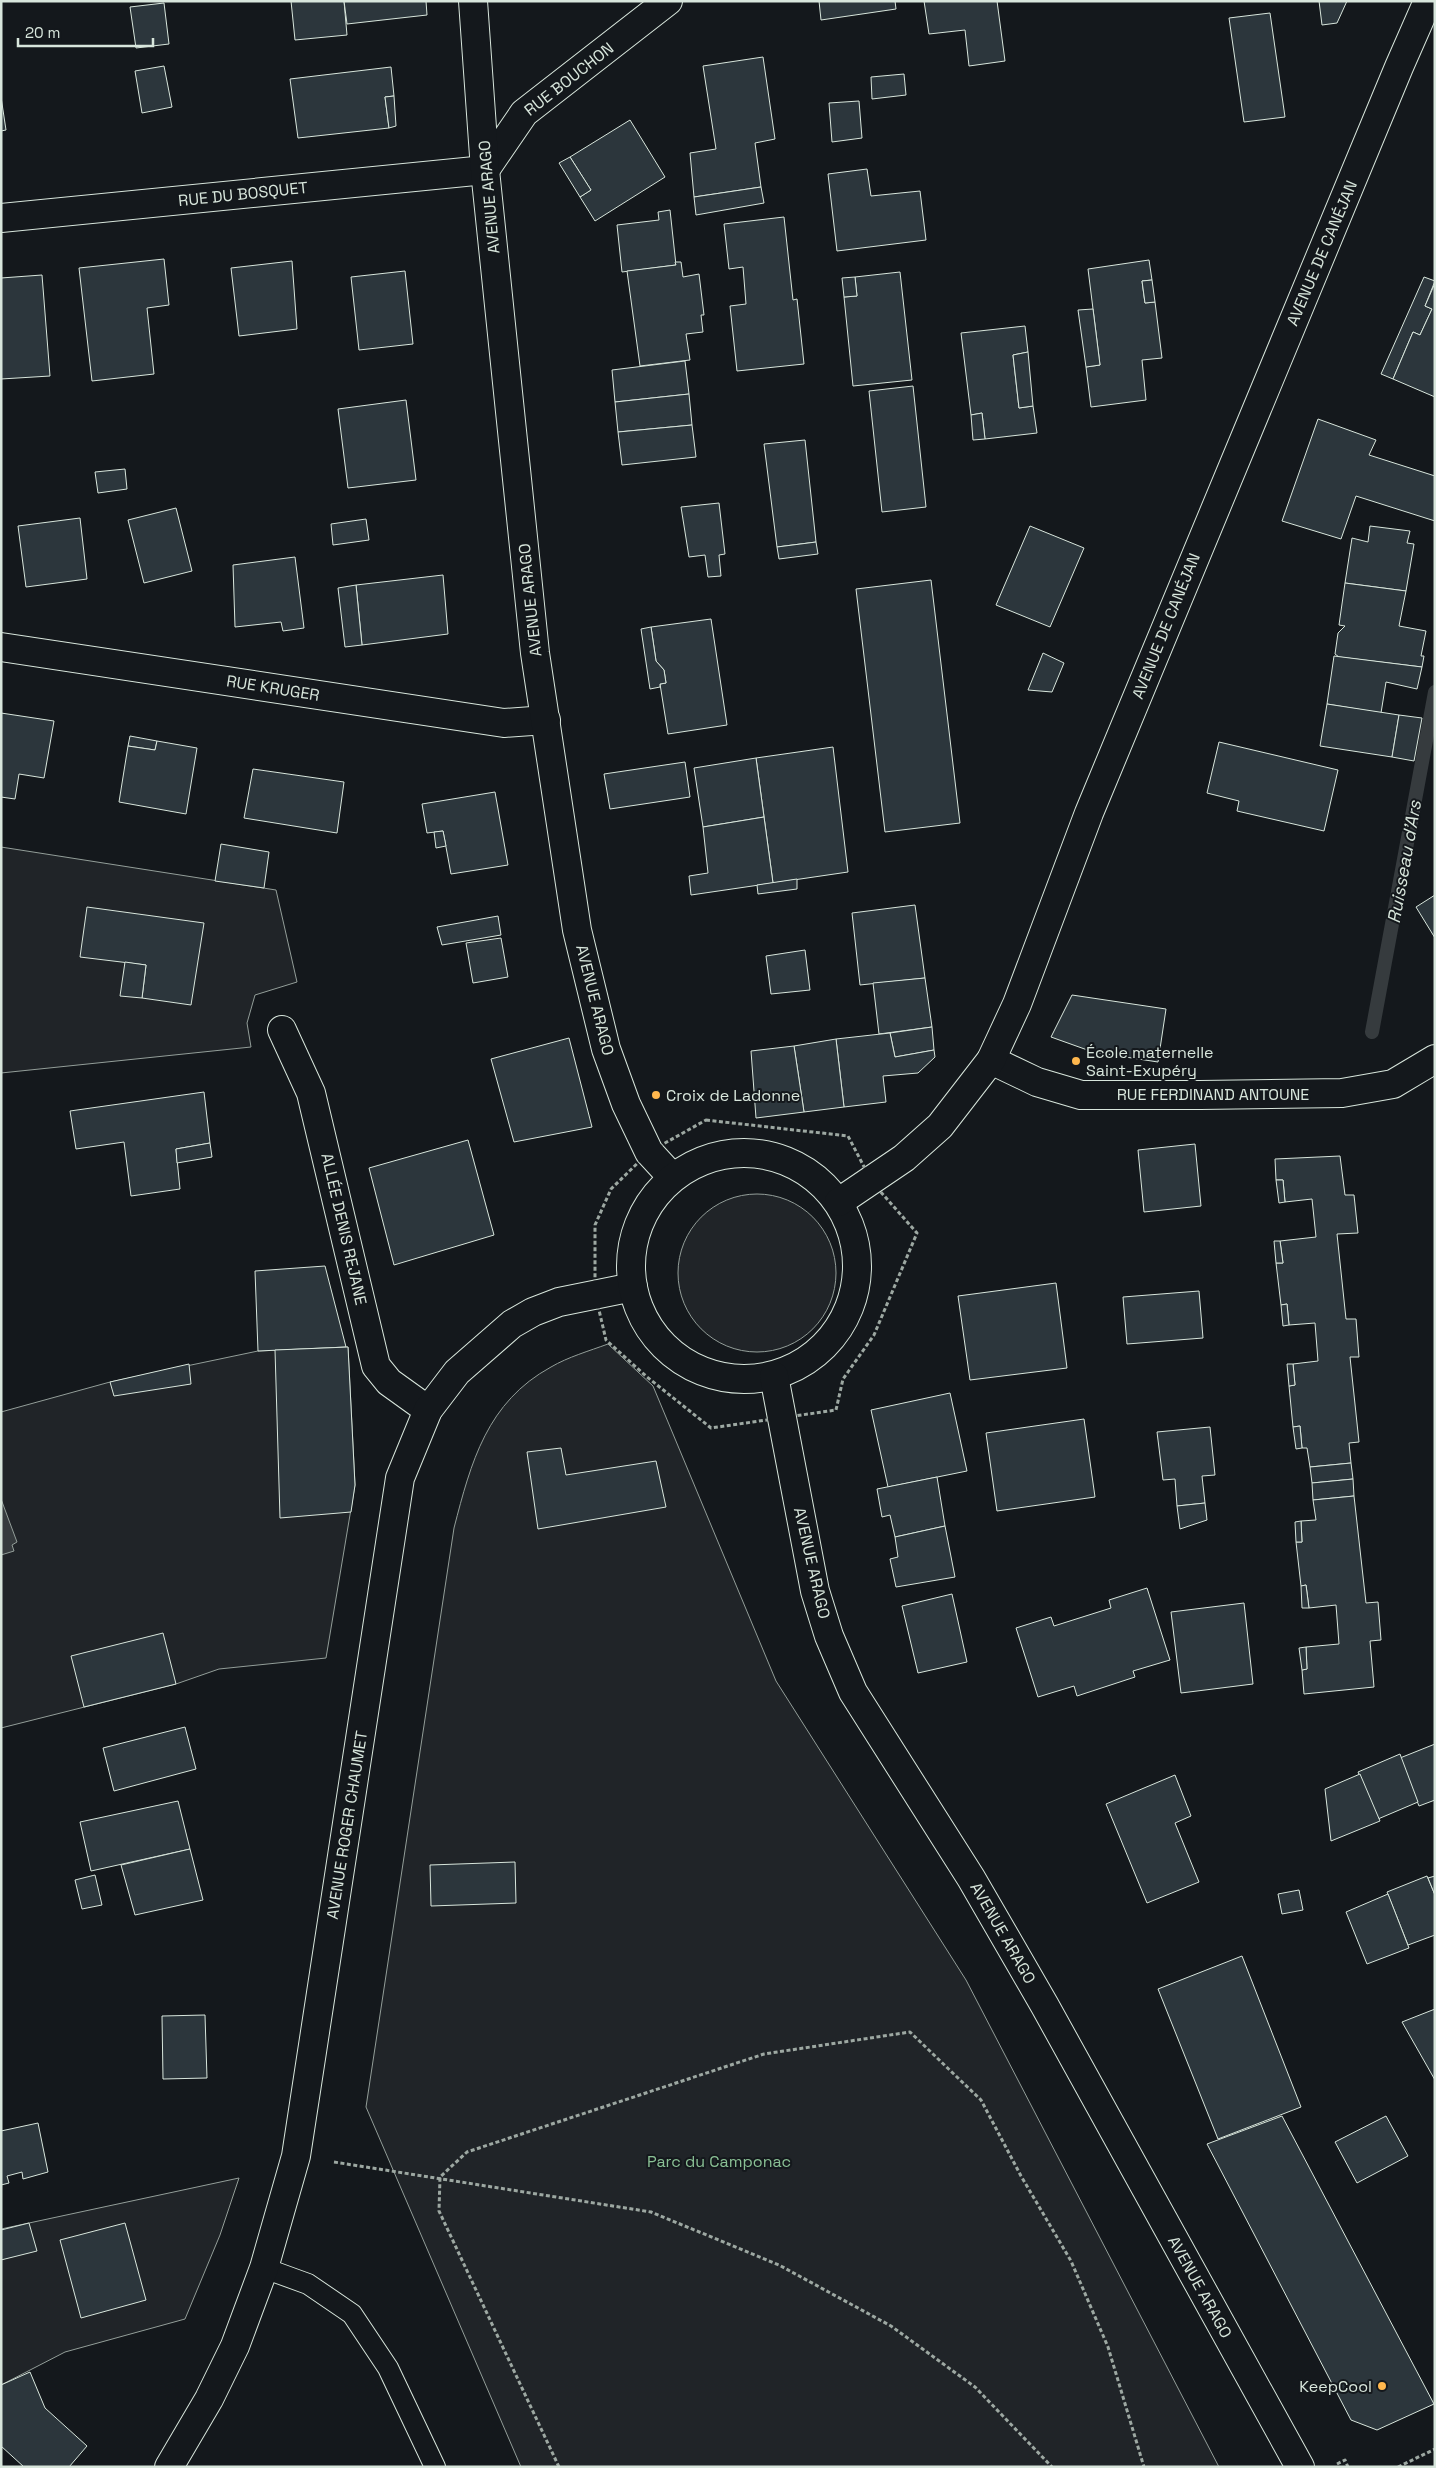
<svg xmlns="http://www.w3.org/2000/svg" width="1436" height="2468" font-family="'Space Grotesk',sans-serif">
<rect width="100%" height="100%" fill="#14181c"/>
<g fill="#202428" stroke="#939e99">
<path d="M1,847L276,890L297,982L255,995L247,1023L251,1047L1,1073Z"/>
<circle cx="757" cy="1273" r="79"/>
<path d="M608,1344L653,1386L776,1681L966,1980L1219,2467H521L366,2107L454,1528C471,1462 487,1402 551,1367C568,1357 589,1351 608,1344Z"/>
<path d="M348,1347L355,1485L326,1658L219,1669L176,1684L1,1728V1412L110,1382L258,1351Z"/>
<path d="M239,2178L220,2235L185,2319L65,2352L1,2385V2229Z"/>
</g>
<path fill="#363b3e" stroke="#939e99" d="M1,1499L17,1542L12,1545L14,1551L1,1555Z"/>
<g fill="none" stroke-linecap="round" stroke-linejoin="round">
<path stroke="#363b3e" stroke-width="14" d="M1372,1032L1435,692"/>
</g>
<g fill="#2c363c" stroke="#d8e6dc">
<path d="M291,1H344L347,35L295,40Z"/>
<path d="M344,1H426L427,15L347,24Z"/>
<path d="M819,1H895L896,9L821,20Z"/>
<path d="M924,1H997L1005,61L969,66L965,30L929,34Z"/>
<path d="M1319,1H1347L1337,23L1322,25Z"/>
<path d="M164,3L169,44L136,48L130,7Z"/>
<path d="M1270,13L1285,117L1244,122L1229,18Z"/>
<path d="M763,57L775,139L755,143L761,187L694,197L690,153L716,149L703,66Z"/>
<path d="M164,66L172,107L142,113L135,71Z"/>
<path d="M391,67L394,96L385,97L389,128L298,138L290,79Z"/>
<path d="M904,74L906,95L872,99L871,77Z"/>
<path d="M394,96L396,126L389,128L385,97Z"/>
<path d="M1,97L6,130L1,131Z"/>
<path d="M859,101L862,138L832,142L829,103Z"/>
<path d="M630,120L665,177L595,221L580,197L591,190L570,157Z"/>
<path d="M570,157L591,190L580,197L559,163Z"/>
<path d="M867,169L871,196L920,191L926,240L837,251L828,174Z"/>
<path d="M761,187L764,203L696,215L694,197Z"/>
<path d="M670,210L676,265L622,272L617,225L659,220L658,212Z"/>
<path d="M784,217L793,300L797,299L804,364L737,371L730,306L746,304L743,267L729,269L724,224Z"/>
<path d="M164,259L169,305L147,308L154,374L92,381L79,268Z"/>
<path d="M1149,260L1152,280L1142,281L1145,303L1155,302L1162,358L1142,360L1146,400L1091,407L1086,367L1100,365L1088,269Z"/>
<path d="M292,261L297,329L239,336L231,268Z"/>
<path d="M675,262H681L683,277L699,274L704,315H701L703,332L686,334L690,360L640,366L627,271L676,265Z"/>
<path d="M405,271L413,344L359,350L351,277Z"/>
<path d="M900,272L912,380L853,386L844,297L857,296L855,277Z"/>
<path d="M42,275L50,376L1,379V278Z"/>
<path d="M855,277L857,296L844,297L842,278Z"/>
<path d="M1424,277L1435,281L1425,306L1432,309L1420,335L1413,332L1393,379L1381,374Z"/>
<path d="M1152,280L1155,302L1145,303L1142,281Z"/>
<path d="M1435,283V397L1393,379L1413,332L1420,335L1432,309L1425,306Z"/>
<path d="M1093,309L1100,365L1086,367L1078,310Z"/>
<path d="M1025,326L1028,352L1013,355L1019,408L1033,406L1037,433L985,439L982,413L971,415L961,333Z"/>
<path d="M1028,352L1033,406L1019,408L1013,355Z"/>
<path d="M685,361L689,394L615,402L612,370Z"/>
<path d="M913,386L926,507L882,512L869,391Z"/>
<path d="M689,394L692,425L618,432L615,402Z"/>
<path d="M406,400L416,480L348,488L338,409Z"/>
<path d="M982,413L985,439L973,440L971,415Z"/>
<path d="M1318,419L1376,440L1369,455L1435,476V521L1356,496L1341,539L1282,521Z"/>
<path d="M692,425L696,457L622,465L618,432Z"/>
<path d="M805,440L816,542L777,547L764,444Z"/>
<path d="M125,469L127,489L98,493L95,472Z"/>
<path d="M719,503L725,554L719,555L721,576L708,577L705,555L689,557L681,507Z"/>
<path d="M176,508L192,571L144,583L128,520Z"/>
<path d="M80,518L87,579L26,587L18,526Z"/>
<path d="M366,519L369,540L333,545L331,524Z"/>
<path d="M1030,526L1084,548L1050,627L996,605Z"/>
<path d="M1370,526L1410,531L1407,543L1414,544L1406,591L1345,583L1352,538L1368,542Z"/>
<path d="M816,542L818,554L779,559L777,547Z"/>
<path d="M295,557L304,628L283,631L281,622L235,627L233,565Z"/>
<path d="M443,575L448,634L362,645L356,585Z"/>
<path d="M931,580L960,823L885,832L856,589Z"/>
<path d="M1345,583L1406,591L1399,626L1426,631L1421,656H1424L1422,667L1339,657L1335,654L1338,633L1345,626L1339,625Z"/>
<path d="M356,585L362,645L345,647L338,588Z"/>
<path d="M711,619L727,725L668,734L660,684L666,683L664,670L656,661L651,627Z"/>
<path d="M651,627L656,661L664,670L666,683L660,684V687L650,689L641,629Z"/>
<path d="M1043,653L1064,663L1052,692L1028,690Z"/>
<path d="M1334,656L1422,667L1417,689L1386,682L1381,713L1327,704Z"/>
<path d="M1327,704L1399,715L1392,757L1320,746Z"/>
<path d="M1,713L54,721L44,778L19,774L15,799L1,797Z"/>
<path d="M1399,715L1422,718L1414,761L1392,757Z"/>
<path d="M130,736L157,741L155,750L128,746Z"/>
<path d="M157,741L197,748L186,814L119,802L128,746L155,750Z"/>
<path d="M1219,742L1338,770L1324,831L1237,811L1239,801L1207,793Z"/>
<path d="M833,747L848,872L773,883L756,758Z"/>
<path d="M756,758L764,817L703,827L694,768Z"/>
<path d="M685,762L690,797L610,809L604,774Z"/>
<path d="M253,769L344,782L337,833L244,818Z"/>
<path d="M495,792L508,865L451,874L443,831L427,833L422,804Z"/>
<path d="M764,817L773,883L691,895L689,876L708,873L703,827Z"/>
<path d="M443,831L446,846L436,848L434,832Z"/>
<path d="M221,844L269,852L264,888L215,881Z"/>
<path d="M797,879V889L758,894L757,885Z"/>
<path d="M1435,895V938L1416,907Z"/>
<path d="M915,905L925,978L860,985L852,913Z"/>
<path d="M87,907L204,923L191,1005L142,998L146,965L80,957Z"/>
<path d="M498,916L501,935L442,945L437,927Z"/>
<path d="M501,938L508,977L473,983L466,943Z"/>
<path d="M805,950L810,990L771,994L766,956Z"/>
<path d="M125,962L146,965L142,998L120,996Z"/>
<path d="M925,978L932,1027L879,1034L873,983Z"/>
<path d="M1072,995L1166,1009L1158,1062L1093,1052L1051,1037Z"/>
<path d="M932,1027L934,1050L895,1057L890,1033Z"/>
<path d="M890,1033L895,1057L934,1050L935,1057L918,1073L883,1076L886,1102L844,1107L836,1039Z"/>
<path d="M569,1038L592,1127L514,1142L491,1059Z"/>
<path d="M836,1039L844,1107L804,1112L794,1046Z"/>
<path d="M794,1046L804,1112L756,1118L751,1051Z"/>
<path d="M204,1092L210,1143L176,1149L180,1189L131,1196L124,1142L76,1149L70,1111Z"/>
<path d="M468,1140L494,1235L394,1265L369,1168Z"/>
<path d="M210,1143L212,1157L177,1163L176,1149Z"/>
<path d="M1195,1144L1201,1206L1144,1212L1138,1150Z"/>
<path d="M1340,1156L1345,1195H1354L1358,1233L1337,1234L1346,1319H1356L1359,1357H1350L1359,1442L1349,1443L1351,1463L1310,1467L1307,1448H1302L1300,1426L1293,1427L1289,1386L1295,1385L1293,1364L1318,1361L1315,1323L1289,1325L1287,1304L1281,1305L1276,1263H1283L1280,1241L1316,1237L1312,1199L1285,1202L1283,1180H1276L1275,1159Z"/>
<path d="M1276,1180H1283L1285,1202L1279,1203Z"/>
<path d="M1274,1241H1280L1283,1263H1276Z"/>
<path d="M325,1266L346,1347L258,1351L255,1271Z"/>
<path d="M1056,1283L1067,1368L970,1380L958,1296Z"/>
<path d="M1199,1291L1203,1338L1127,1344L1123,1297Z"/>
<path d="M1287,1304L1289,1325L1283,1326L1281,1305Z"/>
<path d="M348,1347L355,1485L351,1512L280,1518L275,1350Z"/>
<path d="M189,1364L191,1384L114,1396L110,1382Z"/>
<path d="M1287,1364H1293L1295,1385L1289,1386Z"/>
<path d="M950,1393L967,1471L888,1487L871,1410Z"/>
<path d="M1084,1419L1095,1497L997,1511L986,1433Z"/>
<path d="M1300,1426L1302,1448L1296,1449L1293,1427Z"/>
<path d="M1210,1427L1215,1475L1202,1476L1205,1503L1177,1506L1175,1479L1163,1480L1157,1432Z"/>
<path d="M561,1448L566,1475L656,1461L666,1507L538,1529L527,1452Z"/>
<path d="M1351,1463L1353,1479L1312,1483L1310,1467Z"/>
<path d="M937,1477L945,1526L895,1537L890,1515L882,1517L877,1489Z"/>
<path d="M1353,1479L1354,1496L1313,1500L1312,1483Z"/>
<path d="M1354,1496L1366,1603L1378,1602L1381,1640L1370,1641L1374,1687L1304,1694L1302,1670L1307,1669L1306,1647L1339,1644L1336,1605L1309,1608L1306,1585L1301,1586L1296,1542H1302L1301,1521L1316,1520L1313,1500Z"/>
<path d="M1205,1503L1207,1520L1180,1529L1177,1506Z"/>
<path d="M1301,1521L1302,1542H1296L1295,1522Z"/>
<path d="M945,1526L955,1577L896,1587L890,1559L898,1557L895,1537Z"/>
<path d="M1306,1585L1309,1608H1302L1301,1586Z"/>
<path d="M1147,1588L1170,1660L1133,1671L1135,1677L1077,1696L1074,1686L1038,1697L1016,1628L1051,1617L1054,1626L1111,1608L1109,1600Z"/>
<path d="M952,1594L967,1662L918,1673L902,1606Z"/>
<path d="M1244,1603L1253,1684L1181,1693L1171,1612Z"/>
<path d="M163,1633L176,1684L84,1707L71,1656Z"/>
<path d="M1306,1647L1307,1669L1302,1670L1299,1648Z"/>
<path d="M185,1727L196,1769L114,1791L103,1748Z"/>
<path d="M1435,1744V1800L1419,1806L1400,1758Z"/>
<path d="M1400,1754L1418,1802L1378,1819L1358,1772Z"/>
<path d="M1360,1774L1380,1821L1331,1841L1325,1789Z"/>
<path d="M1175,1775L1191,1816L1175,1823L1199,1882L1147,1903L1106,1804Z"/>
<path d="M178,1801L190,1849L91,1871L80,1822Z"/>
<path d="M190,1849L203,1900L135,1915L121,1865Z"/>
<path d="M515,1862L516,1903L431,1906L430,1865Z"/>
<path d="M95,1875L102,1905L82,1909L75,1880Z"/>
<path d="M1427,1876L1435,1895V1935L1408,1945L1387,1892Z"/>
<path d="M1435,1876V1895L1428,1878Z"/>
<path d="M1299,1890L1303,1910L1282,1914L1278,1894Z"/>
<path d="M1388,1894L1409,1948L1367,1964L1346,1912Z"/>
<path d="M1242,1956L1301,2107L1218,2139L1158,1989Z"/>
<path d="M1435,2009V2080L1402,2022Z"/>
<path d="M205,2015L207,2078L163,2079L162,2016Z"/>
<path d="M1282,2116L1434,2404L1377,2430L1351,2420L1207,2144Z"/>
<path d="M1386,2116L1408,2156L1357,2183L1335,2142Z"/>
<path d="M38,2123L48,2172L23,2179L22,2172L7,2176L9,2183L1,2185V2131Z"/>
<path d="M29,2223L37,2251L1,2260V2230Z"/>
<path d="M125,2223L146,2300L81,2318L60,2240Z"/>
<path d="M30,2372L45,2408L87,2446L69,2467H24L1,2446V2385Z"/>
</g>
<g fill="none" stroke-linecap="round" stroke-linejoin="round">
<defs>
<path id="service" d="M264,2268L308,2284L352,2314L388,2368L435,2467"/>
<g id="minor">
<path d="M1,218L485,170L524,113L668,1"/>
<path d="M1,647L504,723L546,720"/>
<path d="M282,1030L311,1093L376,1366L389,1382L428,1410"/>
<path d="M991,1060L1037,1082L1081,1095H1200L1342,1093L1393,1084L1435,1059"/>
</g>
<g id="tertiary">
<path d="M473,1L485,170L535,653L577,930L606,1049L626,1104L649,1152L672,1177"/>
<path d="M169,2467L209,2399L235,2346L264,2268L296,2156L400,1478L428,1410L457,1372L512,1324L533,1312L559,1302L633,1287"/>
</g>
<g id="secondary">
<circle cx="744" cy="1266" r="113"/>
<path d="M839,1202L904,1158L940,1126L991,1060L1017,1004L1089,813L1399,67L1428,1"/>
<path d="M774,1376L815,1591L829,1636L853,1692L971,1878L1045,2006L1300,2467"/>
</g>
</defs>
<use href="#service" stroke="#d8e6dc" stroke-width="22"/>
<use href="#minor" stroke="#d8e6dc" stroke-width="30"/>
<use href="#tertiary" stroke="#d8e6dc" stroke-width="30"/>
<use href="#secondary" stroke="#d8e6dc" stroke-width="30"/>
<g stroke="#9da8a2" stroke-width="3" stroke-dasharray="4 2.5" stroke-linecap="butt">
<path d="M706,1120L848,1136L872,1182L917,1233L874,1335L843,1379L836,1410L711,1428L647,1377L606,1340L595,1293V1225L611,1189L649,1152Z"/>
<path d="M334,2162L651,2212L779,2265L891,2326L975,2387L1052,2467"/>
<path d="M1337,2464L1345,2460L1348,2467"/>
<path d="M559,2467L439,2211L440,2177L467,2152L764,2054L910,2032L981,2100L1021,2176L1071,2261L1108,2347L1144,2467"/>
<path d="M1398,2467L1435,2449"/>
</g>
<use href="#service" stroke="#14181c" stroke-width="20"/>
<use href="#minor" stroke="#14181c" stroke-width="28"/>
<use href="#tertiary" stroke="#14181c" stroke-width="28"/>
<use href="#secondary" stroke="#14181c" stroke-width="28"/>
</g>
<g fill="#ffb74d" stroke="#14181c" stroke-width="2">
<circle cx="1076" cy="1061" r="5"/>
<circle cx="656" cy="1095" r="5"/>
<circle cx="1382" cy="2386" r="5"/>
</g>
<g text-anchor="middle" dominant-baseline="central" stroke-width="4" stroke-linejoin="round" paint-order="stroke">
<g font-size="16" fill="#d8e6dc" stroke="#14181c">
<text transform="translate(569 79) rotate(-38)">RUE BOUCHON</text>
<text transform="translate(243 194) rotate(-6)">RUE DU BOSQUET</text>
<text transform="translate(489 197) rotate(-95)">AVENUE ARAGO</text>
<text transform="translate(1322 253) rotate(-67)">AVENUE DE CANÉJAN</text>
<text transform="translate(530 600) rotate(-96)">AVENUE ARAGO</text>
<text transform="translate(1166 626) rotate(-68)">AVENUE DE CANÉJAN</text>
<text transform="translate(273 688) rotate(9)">RUE KRUGER</text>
<text transform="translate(595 1000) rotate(76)">AVENUE ARAGO</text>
<text x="1213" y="1094">RUE FERDINAND ANTOUNE</text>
<text transform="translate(344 1229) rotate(77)">ALLÉE DENIS REJANE</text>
<text transform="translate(812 1563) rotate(77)">AVENUE ARAGO</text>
<text transform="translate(347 1825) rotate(-81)">AVENUE ROGER CHAUMET</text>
<text transform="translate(1003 1933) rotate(60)">AVENUE ARAGO</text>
<text transform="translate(1200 2287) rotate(61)">AVENUE ARAGO</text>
</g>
<g font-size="16" fill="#d8e6dc" stroke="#14181c" text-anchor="start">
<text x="1086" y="1052">École maternelle<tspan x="1086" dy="18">Saint-Exupéry</tspan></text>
<text x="666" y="1095">Croix de Ladonne</text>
<text x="1372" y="2386" text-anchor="end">KeepCool</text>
</g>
<g font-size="16" fill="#8ac095" stroke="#14181c">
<text x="719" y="2161">Parc du Camponac</text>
</g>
<g font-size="18" font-style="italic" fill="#d8e6dc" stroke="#14181c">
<text transform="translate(1404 862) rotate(-80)">Ruisseau d'Ars</text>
</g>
</g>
<rect width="1436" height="2468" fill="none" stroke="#d8e6dc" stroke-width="5"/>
<path d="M18 38v8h135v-8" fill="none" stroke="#d8e6dc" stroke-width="2.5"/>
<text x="25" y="38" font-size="15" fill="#d8e6dc" stroke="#14181c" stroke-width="4" paint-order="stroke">20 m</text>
</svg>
